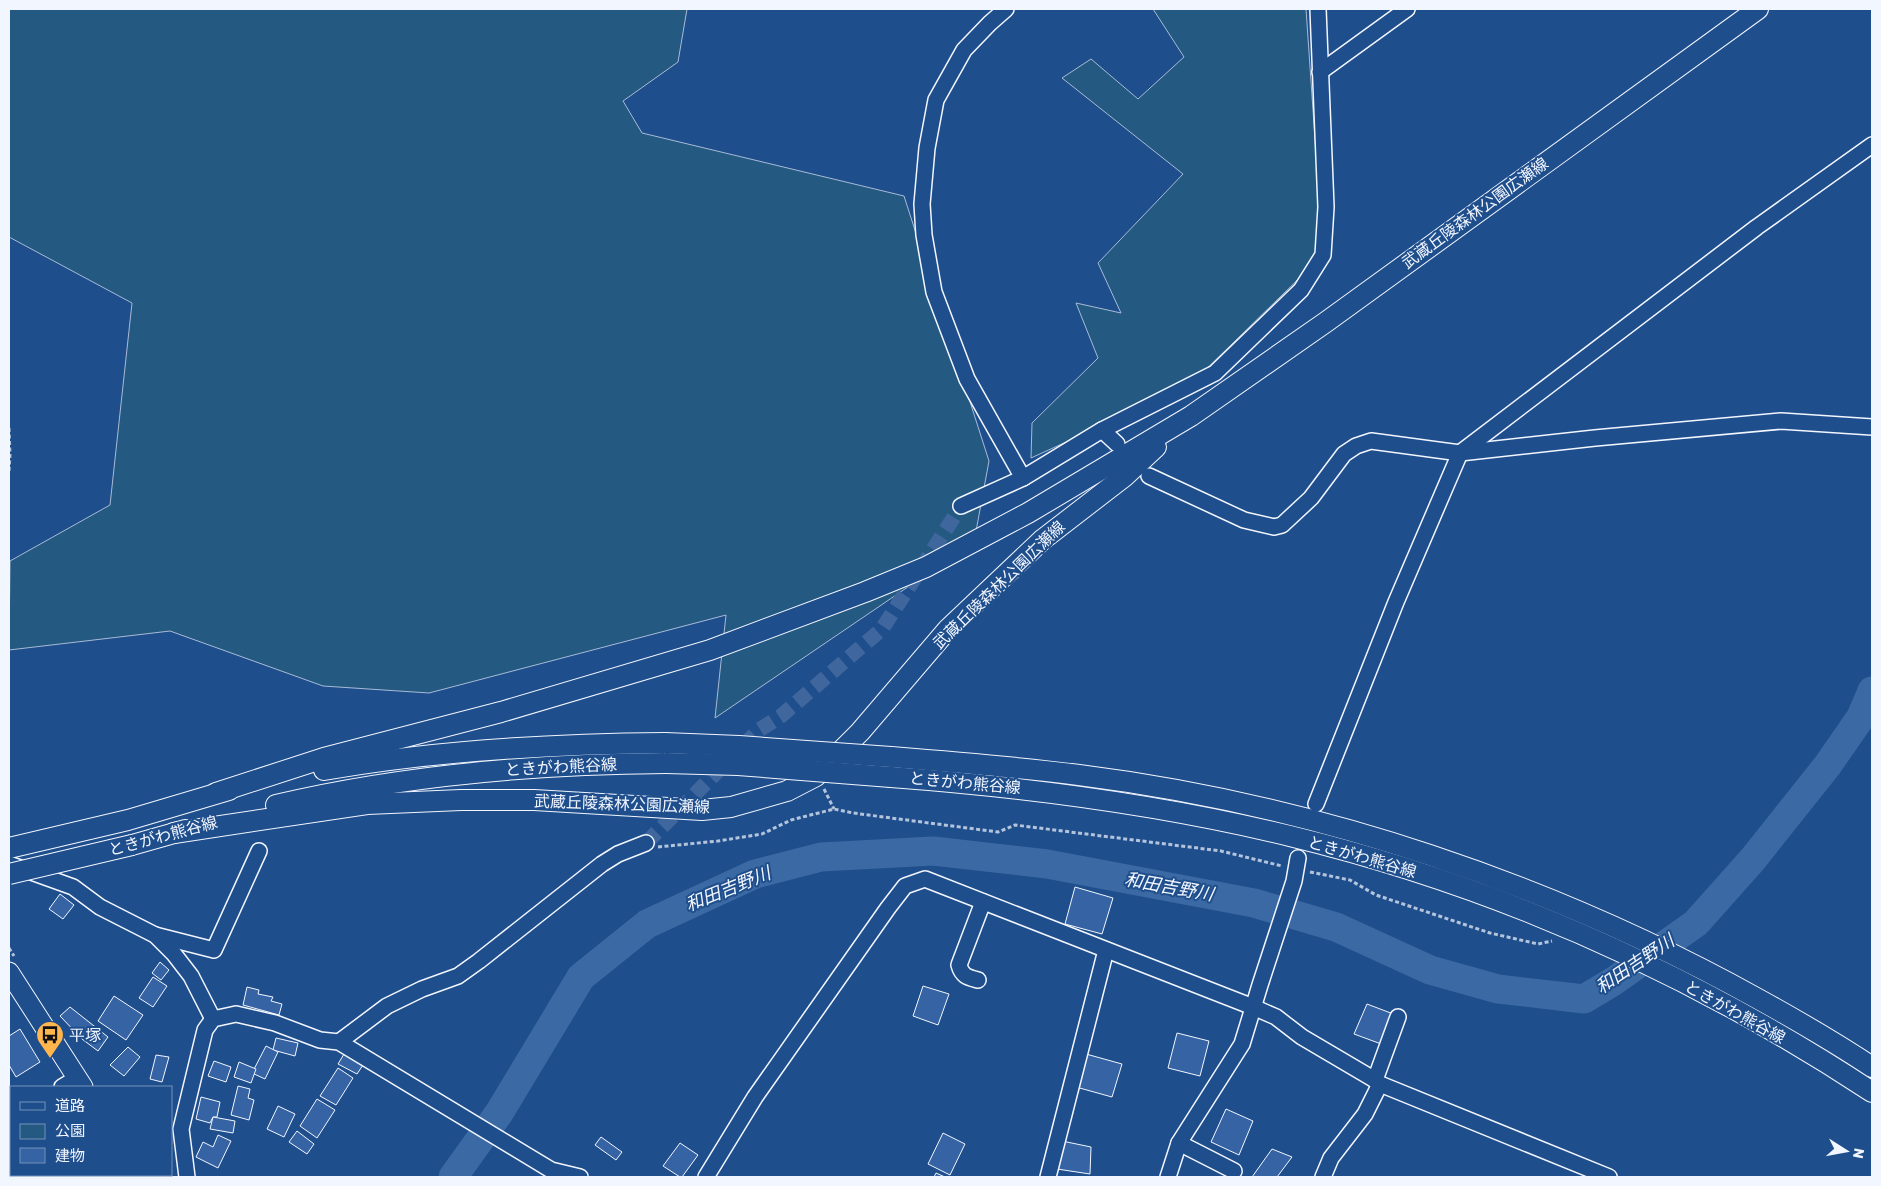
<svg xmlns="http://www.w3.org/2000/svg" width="1881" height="1186" font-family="Rubik,'Noto Sans JP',sans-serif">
<rect width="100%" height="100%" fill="#1f4e8c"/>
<g fill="#245a82" stroke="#a8bbd7">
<path d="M9,9H687L678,62L623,101L642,133L904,196L989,461L974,542L715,718L726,615L429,693L323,686L170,631L9,650L10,561L110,505L132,303L9,237Z"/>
<path d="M1153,9H1306L1323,255L1189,386L1031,458L1032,423L1098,358L1076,303L1121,313L1098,263L1183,174L1062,78L1091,59L1138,99L1184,57Z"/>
</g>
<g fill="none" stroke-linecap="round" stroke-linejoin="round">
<path stroke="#3b69a3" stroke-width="29" d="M453,1177L499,1113L581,977L647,924L755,874L821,857L933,851L1047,864L1254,903L1336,927L1430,970L1498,989L1584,999L1614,981L1696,923L1753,859L1827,766L1861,717L1872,691"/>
</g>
<g fill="#3563a3" stroke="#f2f6ff">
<path d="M1075,887L1113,898L1102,934L1065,924Z"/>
<path d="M60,894L74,905L63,919L49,909Z"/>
<path d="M160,962L169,970L161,980L152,973Z"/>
<path d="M153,977L167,986L153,1007L139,998Z"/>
<path d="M923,986L949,994L938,1025L913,1016Z"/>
<path d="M247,987L259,990L258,994L273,997L271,1001L282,1004L279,1015L243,1005Z"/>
<path d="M114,996L143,1015L126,1040L98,1021Z"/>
<path d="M1367,1004L1396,1015L1384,1045L1354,1034Z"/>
<path d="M70,1007L108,1037L98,1051L82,1039L60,1016Z"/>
<path d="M20,1029L40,1062L16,1077L9,1065V1036Z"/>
<path d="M1177,1033L1209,1041L1200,1076L1168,1068Z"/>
<path d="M276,1038L298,1043L295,1056L273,1050Z"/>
<path d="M266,1046L278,1052L265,1079L252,1073Z"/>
<path d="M128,1047L140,1057L124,1076L110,1065Z"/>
<path d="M344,1054L363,1065L357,1074L338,1064Z"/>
<path d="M1086,1054L1122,1064L1112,1097L1076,1087Z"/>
<path d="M156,1055L169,1057L162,1082L150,1079Z"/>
<path d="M214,1061L231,1067L226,1082L208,1076Z"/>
<path d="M239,1062L256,1069L251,1083L234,1077Z"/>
<path d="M338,1068L353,1078L336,1105L320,1096Z"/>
<path d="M238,1086L250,1089L248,1098L254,1100L249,1120L231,1115Z"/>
<path d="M201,1097L220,1102L217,1117H213L210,1123L196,1119Z"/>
<path d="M317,1099L335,1110L317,1138L300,1126Z"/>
<path d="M278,1106L295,1114L284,1137L267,1129Z"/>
<path d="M1226,1109L1253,1121L1239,1155L1211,1142Z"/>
<path d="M213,1117L235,1121L233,1133L210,1129Z"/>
<path d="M297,1131L314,1144L307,1154L289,1142Z"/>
<path d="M943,1133L965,1144L950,1175L928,1164Z"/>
<path d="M218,1135L231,1141L218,1168L196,1157L203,1142L213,1147Z"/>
<path d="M601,1137L622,1152L616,1160L595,1145Z"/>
<path d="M1062,1141L1091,1147L1090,1174L1057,1169Z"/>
<path d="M680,1143L698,1155L682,1177H680L663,1166Z"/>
<path d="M1272,1149L1292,1157L1277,1177H1252Z"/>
<path d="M936,1173L945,1177H934Z"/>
</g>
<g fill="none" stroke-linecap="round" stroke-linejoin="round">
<path stroke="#3f679d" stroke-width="15" stroke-dasharray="15 8" stroke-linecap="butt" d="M646,843L759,730L781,716L882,629L961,506"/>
<defs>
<g id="minor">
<path d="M1006,9L990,23L964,50L936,100L927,148L922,204L924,235L934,292L967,379L1023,478"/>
<path d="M1320,72L1407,9"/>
<path d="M1102,430L1117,444"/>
<path d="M1149,476L1244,520L1274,527L1282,525L1311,498L1344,454L1356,446L1371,441L1460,453L1595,438L1781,421L1872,427"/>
<path d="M961,506L1023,478L1102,430L1215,373L1301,290L1323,255L1326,207L1318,9"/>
<path d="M1316,804L1396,602L1460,453L1757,227L1872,145"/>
<path d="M9,864L73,887L100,907L155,935L174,954L191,976L213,1019"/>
<path d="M155,935L214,950L259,851"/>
<path d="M978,980C967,977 962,976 959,965L983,902"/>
<path d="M339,1042L387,1006L422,989L458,976L479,961L602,864L618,854L646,843"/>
<path d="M1375,1080L1398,1017"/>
<path d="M62,1087L77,1078"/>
<path d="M9,1104L11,1103"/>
<path d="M1179,1143L1234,1171"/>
<path d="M187,1177L181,1129L205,1030L213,1019L236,1014L275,1023L320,1040L339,1042L551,1170L580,1177"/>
<path d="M706,1177L755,1097L888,908L905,886L925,879L1253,1007L1276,1017L1302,1037L1375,1080L1380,1084L1609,1177"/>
<path d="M1048,1177L1106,950"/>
<path d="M1168,1177L1179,1143L1242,1044L1260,985L1294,881L1298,858"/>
<path d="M1323,1177L1331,1158L1365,1114L1380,1084"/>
</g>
<g id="tertiary">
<path d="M9,972L83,1087"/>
<path d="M140,1175L142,1177"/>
</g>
<g id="secondary">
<path d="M891,757C954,762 1017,767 1079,775C1317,805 1551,884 1760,1000C1798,1021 1836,1043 1872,1067"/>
<path d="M324,770C437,750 551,744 665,743"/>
<path d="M891,777C1025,787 1159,804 1290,836C1497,886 1694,975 1872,1092"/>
<path d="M216,793L324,758L501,712L710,650L865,592L926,567L1028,513L1191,416L1326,322L1758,9"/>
<path d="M276,805C404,775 534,764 666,763"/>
<path d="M174,833L367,804L461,800H534L702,810L731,807L787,791L816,776L860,732L948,629L1042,540L1125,476L1156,447"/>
<path d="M132,845L185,830"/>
<path d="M9,848L128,820L229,790"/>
</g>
</defs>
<use href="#minor" stroke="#f2f6ff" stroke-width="18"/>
<use href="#tertiary" stroke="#f2f6ff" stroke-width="21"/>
<use href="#secondary" stroke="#f2f6ff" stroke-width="22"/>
<g stroke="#b3c4dc" stroke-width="3" stroke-dasharray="4 2.5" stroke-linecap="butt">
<path d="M9,428L10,455L9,471"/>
<path d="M824,789L834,809"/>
<path d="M658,847L718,841L762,834L791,820L834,809L853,813L998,832L1015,825L1221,851L1282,866"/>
<path d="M1310,872L1350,880L1376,895L1490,933L1538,944L1552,941"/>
<path d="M9,948L14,956"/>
</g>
<use href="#minor" stroke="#1f4e8c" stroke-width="15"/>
<use href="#tertiary" stroke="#1f4e8c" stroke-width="19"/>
<use href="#secondary" stroke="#1f4e8c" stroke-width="20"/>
<defs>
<g id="secondary-bridge">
<path d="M665,743L739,746L891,757"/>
<path d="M666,763L738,765L891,777"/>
<path d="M9,874L132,845"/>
</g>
</defs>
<use href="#secondary-bridge" stroke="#f2f6ff" stroke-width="22" stroke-linecap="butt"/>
<use href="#secondary-bridge" stroke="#1f4e8c" stroke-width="20"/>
</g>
<defs>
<symbol id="bus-pin" viewBox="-11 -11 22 30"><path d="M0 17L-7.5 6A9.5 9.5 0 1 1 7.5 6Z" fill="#ffb74d" stroke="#1f4e8c"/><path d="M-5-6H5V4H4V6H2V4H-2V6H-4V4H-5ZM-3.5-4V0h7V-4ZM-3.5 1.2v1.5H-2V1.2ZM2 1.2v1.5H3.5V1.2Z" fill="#111"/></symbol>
</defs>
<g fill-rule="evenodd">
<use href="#bus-pin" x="34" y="1019" width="32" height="43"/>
</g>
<g text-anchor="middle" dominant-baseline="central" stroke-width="4" stroke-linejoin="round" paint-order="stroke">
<g font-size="16" fill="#f2f6ff" stroke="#1f4e8c">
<text transform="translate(1475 213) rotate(-36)">武蔵丘陵森林公園広瀬線</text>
<text transform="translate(999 585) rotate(-44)">武蔵丘陵森林公園広瀬線</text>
<text transform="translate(561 767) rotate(-3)">ときがわ熊谷線</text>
<text transform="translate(965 783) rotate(5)">ときがわ熊谷線</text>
<text transform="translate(622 804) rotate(2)">武蔵丘陵森林公園広瀬線</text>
<text transform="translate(163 836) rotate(-15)">ときがわ熊谷線</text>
<text transform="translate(1362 857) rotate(16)">ときがわ熊谷線</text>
<text transform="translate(1735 1012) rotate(29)">ときがわ熊谷線</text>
</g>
<g font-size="16" fill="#f2f6ff" stroke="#1f4e8c" text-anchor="start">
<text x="69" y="1035">平塚</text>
</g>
<g font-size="18" font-style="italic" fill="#f2f6ff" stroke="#1f4e8c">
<text transform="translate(1169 887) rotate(10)">和田吉野川</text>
<text transform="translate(728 889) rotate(-22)">和田吉野川</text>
<text transform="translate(1635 964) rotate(-34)">和田吉野川</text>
</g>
</g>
<rect width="1881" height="1186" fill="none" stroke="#f2f6ff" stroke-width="20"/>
<rect x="10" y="1086" width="162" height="90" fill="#1f4e8c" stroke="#7391ba"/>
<rect x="20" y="1102" width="25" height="8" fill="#1f4e8c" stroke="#7391ba"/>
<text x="55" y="1111" font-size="15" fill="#f2f6ff">道路</text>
<rect x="20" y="1124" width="25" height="15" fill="#245a82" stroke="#7391ba"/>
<text x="55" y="1136" font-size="15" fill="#f2f6ff">公園</text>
<rect x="20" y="1148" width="25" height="15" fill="#3563a3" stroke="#7391ba"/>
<text x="55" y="1161" font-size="15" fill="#f2f6ff">建物</text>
<g transform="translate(1846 1151) rotate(101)" stroke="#1f4e8c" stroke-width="4" paint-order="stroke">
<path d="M0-4L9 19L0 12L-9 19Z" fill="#f2f6ff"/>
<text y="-8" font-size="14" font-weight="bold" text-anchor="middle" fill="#f2f6ff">N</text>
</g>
</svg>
